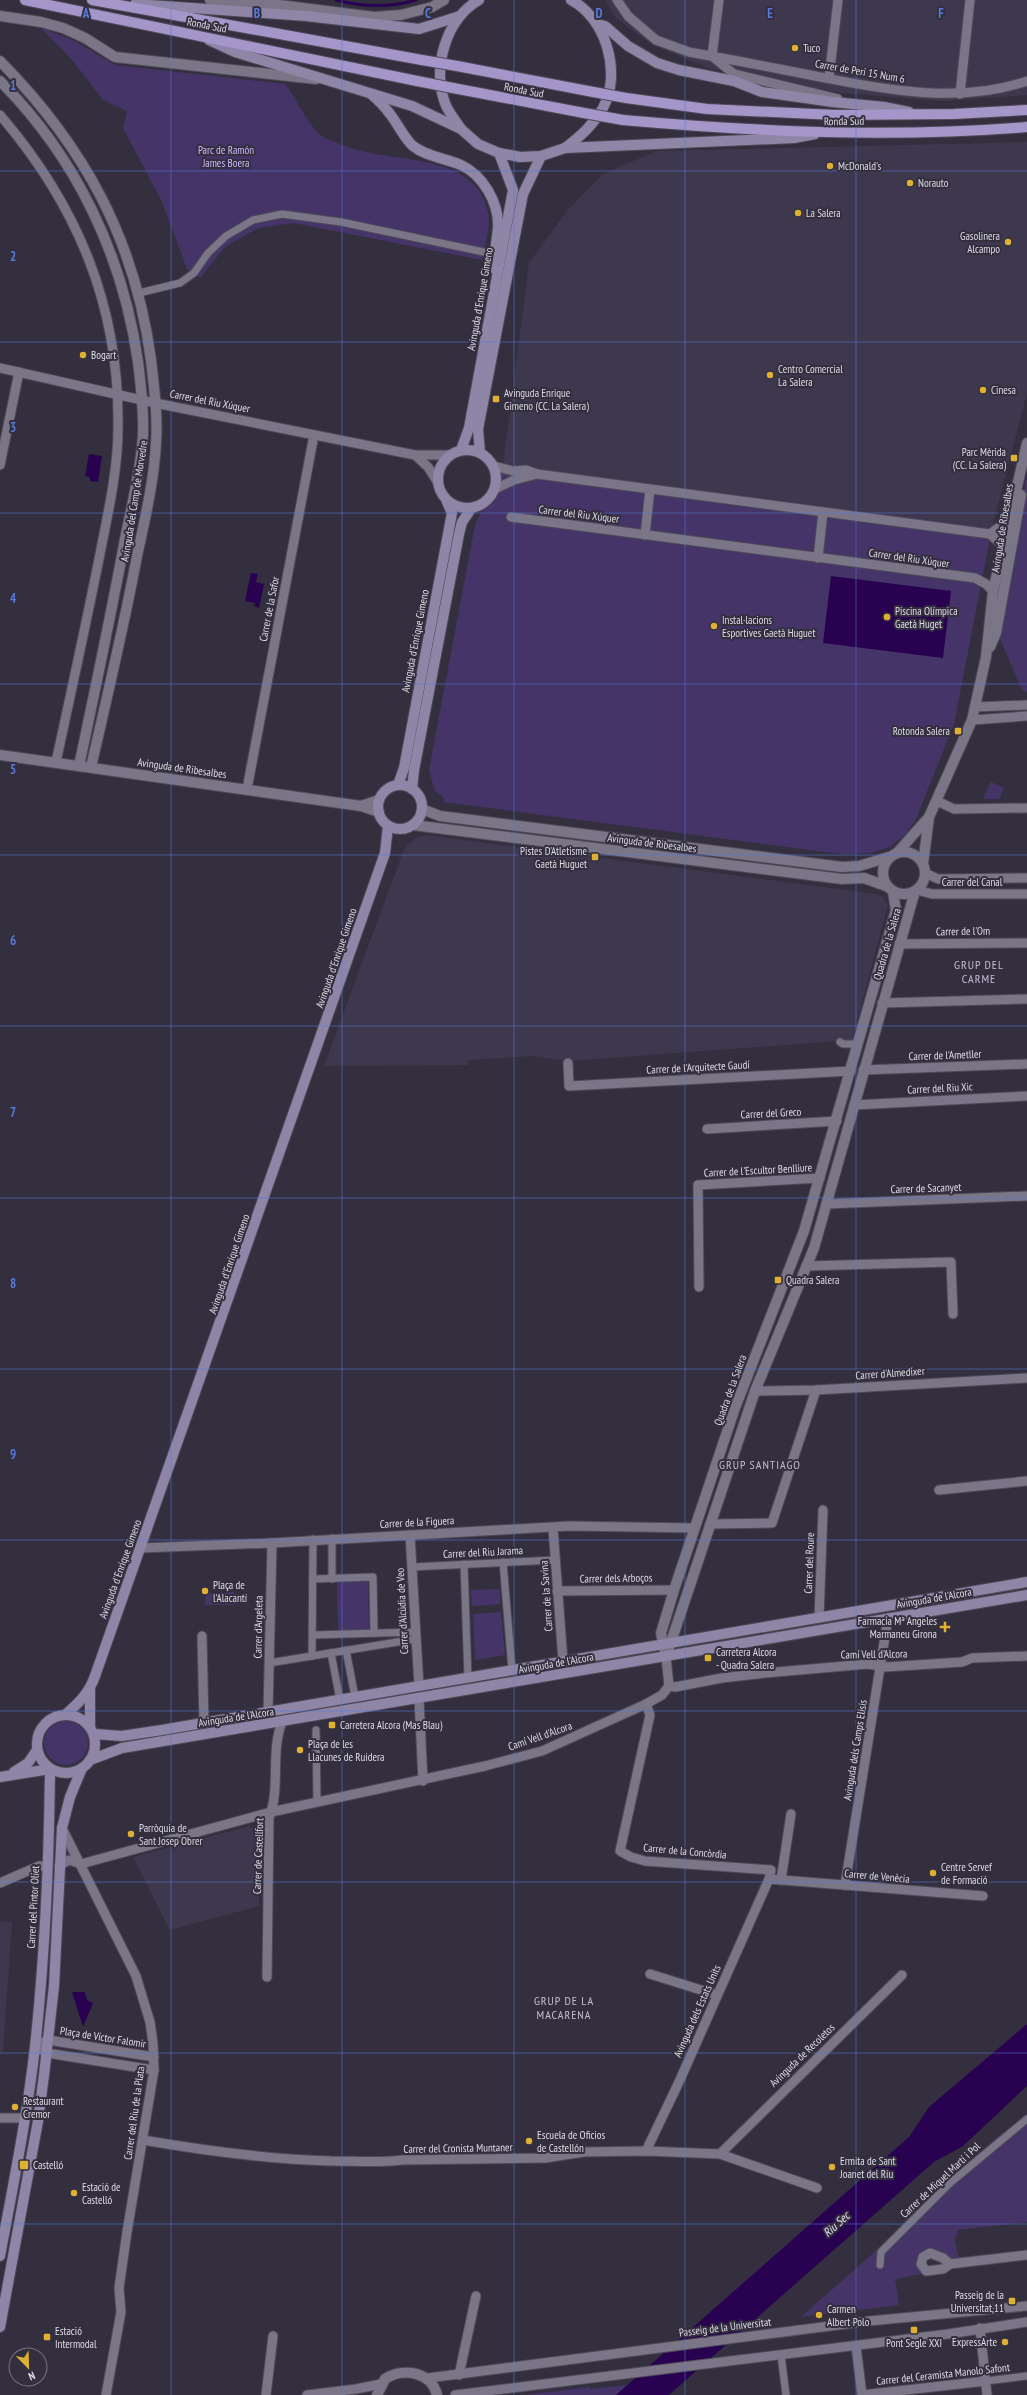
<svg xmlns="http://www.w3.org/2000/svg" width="1027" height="2395" font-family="'PT Sans Narrow',sans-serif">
<rect width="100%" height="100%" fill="#342f3f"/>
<g fill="#3e384e">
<path d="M605,0H1027V95L942,101L851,94L781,84L711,69L653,45L616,18Z"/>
<path d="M1027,142V393L992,528L503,465L529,263L568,210L603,174L657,151Z"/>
<path d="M427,835L876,894L883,897L888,905L852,1040L568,1061L532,1056L468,1060V1065L324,1066L403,852L407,845L416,838Z"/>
<path d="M250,1826L259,1834V1906L170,1930L133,1857Z"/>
<path d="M0,1921L12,1922L3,2052H0Z"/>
</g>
<g fill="#453467">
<path d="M41,28L75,41L115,65L285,84C295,97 309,125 320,135C325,139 334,141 340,144C384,165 476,149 488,212C491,228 485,245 482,260L294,223L258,228L226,246L200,278L187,269L162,202L123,128L127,111L103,100L73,61Z"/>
<path d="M503,465L992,528L954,724L916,819L905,835L890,847L870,853L840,854L444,802V798L435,791L429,770L475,525Z"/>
<path d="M1027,475V692L1022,690L999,637Z"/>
<path d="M991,782L1004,788L999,799H983Z"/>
<path d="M368,1581L369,1630L338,1631L337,1582Z"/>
<path d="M500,1589V1604L472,1606L471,1590Z"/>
<path d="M234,1592V1605H205V1593Z"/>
<path d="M501,1612L505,1655L475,1660L473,1614Z"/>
<circle cx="66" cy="1743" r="22"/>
<path d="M1027,2114V2222L957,2230V2237H954L959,2259L951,2260L930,2251L918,2261L921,2274L895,2279L899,2305L801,2317L879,2248L947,2181L997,2137Z"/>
<path d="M628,2385L616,2395H525L590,2387V2389Z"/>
</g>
<g fill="#280251">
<path d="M89,454L102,456L98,482L90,481V477L85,476Z"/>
<path d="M251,573L258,574L256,582L264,584L259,608L254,606L255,603L245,601Z"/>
<path d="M831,576L951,591L943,658L823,643Z"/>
<path d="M72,1992H85L87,2000L93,2003L83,2027Z"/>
<path d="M1027,2024V2086L963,2146L934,2162L669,2395H616L909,2137L929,2107Z"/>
</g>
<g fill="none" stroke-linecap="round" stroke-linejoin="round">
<path stroke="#280251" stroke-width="3" d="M336,0C363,7 389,8 416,0"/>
<defs>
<g id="pedestrian">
<path d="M139,293L180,283L194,273L208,253L226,236L253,220L282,214L341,222L493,254"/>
<path d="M840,1042L843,1044H858"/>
<path d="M503,1562L512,1670"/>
<path d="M464,1564L468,1678"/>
<path d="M412,1567L555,1560"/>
<path d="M313,1579L373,1577L374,1633"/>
<path d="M332,1579V1538"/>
<path d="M313,1635L416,1632"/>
<path d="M346,1650L355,1697"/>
<path d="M331,1653L340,1700"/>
<path d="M312,1656L313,1539"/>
<path d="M269,1663L416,1639"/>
<path d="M316,1730L317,1802"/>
<path d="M880,2265L881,2252L950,2183L1027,2119"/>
<path d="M781,2355L786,2395"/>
<path d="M986,2381L1027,2376"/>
</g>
<g id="minor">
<path d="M617,0L628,16L656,40L689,52C733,60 776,68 820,77C889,90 959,104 1027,81"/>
<path d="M712,56L719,0"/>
<path d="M713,57L734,74L838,99"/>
<path d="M829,78L838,0"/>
<path d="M960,94L970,0"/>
<path d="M0,115C78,206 120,307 118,428C118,470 108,513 100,554C86,624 71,693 56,762"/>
<path d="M0,368L155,403L415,455H450"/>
<path d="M415,455L428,467L437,481"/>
<path d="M0,465L19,372"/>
<path d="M494,466L513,471L526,470L537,474L990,534L1008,521"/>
<path d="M495,489L514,480L537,474"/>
<path d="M511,517L975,578L986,584L993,591"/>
<path d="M990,534L1003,546"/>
<path d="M645,535L650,489"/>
<path d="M818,558L823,512"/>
<path d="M975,707L1027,705"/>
<path d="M972,720L1027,716"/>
<path d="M247,789L314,435"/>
<path d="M937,801L954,809L1027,808"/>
<path d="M925,873L938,879L1027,878"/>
<path d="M917,890L932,894H1027"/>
<path d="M899,944L1027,943"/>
<path d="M882,1003L1027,999"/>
<path d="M568,1063L569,1086L851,1071"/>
<path d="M863,1070L1027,1064"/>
<path d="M854,1105L1027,1096"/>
<path d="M707,1129L837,1121"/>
<path d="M826,1204L1027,1196"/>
<path d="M806,1266L951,1262L953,1314"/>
<path d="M699,1287L698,1185L820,1178"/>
<path d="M755,1391L816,1390L1027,1378"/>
<path d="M939,1490L1027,1481"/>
<path d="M710,1524L772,1523L816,1390"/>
<path d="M553,1528L563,1661"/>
<path d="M410,1535L419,1686"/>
<path d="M141,1548L272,1543L569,1526L695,1528"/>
<path d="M557,1591L674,1590"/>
<path d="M819,1618L823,1510"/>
<path d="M202,1636L204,1723"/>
<path d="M666,1657L669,1686"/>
<path d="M669,1686L675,1687L722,1678L765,1673L868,1664L886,1667L962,1662L972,1658L1027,1656"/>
<path d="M419,1699L423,1781"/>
<path d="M646,1704L650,1715L620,1851L631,1857L645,1861L771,1870L769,1879L679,2082L646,2151"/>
<path d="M268,1712L272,1543"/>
<path d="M62,1828L136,1976L150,2022L153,2043L154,2070L127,2232L119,2288L121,2312L106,2395"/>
<path d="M59,1866L69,1860L81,1864L271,1812L485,1766L542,1751L646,1704L662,1695L669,1686"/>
<path d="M769,1879L983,1896"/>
<path d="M781,1880L791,1814"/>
<path d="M0,1883L39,1866L47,1867"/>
<path d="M845,1885L888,1618"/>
<path d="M650,1974L717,1995"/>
<path d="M267,1977L269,1818C281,1787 270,1753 282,1722"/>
<path d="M43,2042L48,2040L154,2057"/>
<path d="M35,2047L47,2053L154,2070"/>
<path d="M0,2118H25"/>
<path d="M143,2140C206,2151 268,2159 331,2161C355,2161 378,2163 402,2160L545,2158L584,2152L646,2151L720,2154L817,2188"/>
<path d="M720,2154L902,1975"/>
<path d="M950,2264L943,2258L930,2253L923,2257L921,2264L926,2271L943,2269L950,2264L1027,2255"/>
<path d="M980,2328L987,2395"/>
<path d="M856,2346L862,2395L986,2381"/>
<path d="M459,2375L476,2296"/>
<path d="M428,2378L869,2321L1027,2306"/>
<path d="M266,2395L273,2336"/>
<path d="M307,2395L356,2389L381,2384"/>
<path d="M455,2395L948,2334L1027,2322"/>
</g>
<g id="tertiary">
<path d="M210,0L247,6"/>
<path d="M240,0L374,17L401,15L432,7L444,0"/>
<path d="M0,16L41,22L63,28L85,38L115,57L316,79"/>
<path d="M0,61C85,147 135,240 151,360C154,387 158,416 156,443C154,481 145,519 137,556C124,626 107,697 91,767"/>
<path d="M0,81C76,157 123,255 138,362C141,386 144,410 143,435C141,469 132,505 125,539C111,615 95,690 79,766"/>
<path d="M990,647L996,633L1021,495"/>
<path d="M0,755L361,806L379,812"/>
<path d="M361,806L379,800"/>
<path d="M422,809L440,816L842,867L859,866L889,857"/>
<path d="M413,825L842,879L864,878L886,886"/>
<circle cx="904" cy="873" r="21"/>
<path d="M897,853L929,817L972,720L986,657L993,591L1027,443"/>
<path d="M923,864L929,817"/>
<path d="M665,1652L661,1633L674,1590L735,1408L804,1231L896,910L893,892"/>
<path d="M666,1657L755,1391L814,1248L915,891"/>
<path d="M377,2395L385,2379C403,2367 432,2372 437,2395"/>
</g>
<g id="secondary">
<path d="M135,4L306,16L419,29L460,16"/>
<path d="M597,24L605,26L628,46L657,63L679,70L734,81L762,92L833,102L884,107L909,112"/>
<path d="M209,40L235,52L412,106L461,129L478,144L499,153L520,157L541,156L565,148L794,138L815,134"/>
<path d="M371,94C378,100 385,107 390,114C398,124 404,138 413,146C427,157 445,158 461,165C483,175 499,203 498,227C497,242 493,254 495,269"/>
<path d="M461,129C456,121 448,112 445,103C432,67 446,19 479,0"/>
<path d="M565,148C581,136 593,125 603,108C622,73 606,18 571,0"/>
<circle cx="467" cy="479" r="29"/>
<path d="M461,450L469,428L513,190L499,153"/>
<path d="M480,453L478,429L523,194L541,156"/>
<path d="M398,785L404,768L452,513L447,502"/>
<circle cx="400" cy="807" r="22"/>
<path d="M412,789L414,770L459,534L462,522L471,509"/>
<path d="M66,1714C79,1703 89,1693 95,1676L385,853L388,826"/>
<circle cx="66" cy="1744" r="29"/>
<path d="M90,1726V1689"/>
<path d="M94,1734L122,1736L162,1730L1027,1582"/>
<path d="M90,1760L122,1748L1027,1595"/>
<path d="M14,1772L28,1763L37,1750"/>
<path d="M0,1777L50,1769"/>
<path d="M0,2256C13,2186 27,2117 35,2047C45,1955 49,1862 50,1769"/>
<path d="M0,2327L38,2121L44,2075L54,1986L62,1828L70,1797L82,1768"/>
</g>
<g id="primary">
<path d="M25,0L417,81"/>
<path d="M92,0L422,60"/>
<path d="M457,66L588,91"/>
<path d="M453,88L584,113"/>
<path d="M626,98L707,109L836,115L954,114L1027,110"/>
<path d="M623,120C758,132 893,138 1027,127"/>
</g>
</defs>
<use href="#pedestrian" stroke="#4e4a57" stroke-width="9"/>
<use href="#minor" stroke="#4e4a57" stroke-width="11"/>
<use href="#tertiary" stroke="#4e4a57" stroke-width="12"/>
<use href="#secondary" stroke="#4e4a57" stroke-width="12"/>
<use href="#primary" stroke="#4e4a57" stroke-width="12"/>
<use href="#pedestrian" stroke="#7a7587" stroke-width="7"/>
<use href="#minor" stroke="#7a7587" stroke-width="9"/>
<use href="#tertiary" stroke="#7a7587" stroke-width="10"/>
<use href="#secondary" stroke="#8f86a7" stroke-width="10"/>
<use href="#primary" stroke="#a496c8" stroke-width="10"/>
<defs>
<g id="primary-bridge">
<path d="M422,60L457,66"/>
<path d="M417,81L453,88"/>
<path d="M588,91L626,98"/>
<path d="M584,113L623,120"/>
</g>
</defs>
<use href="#primary-bridge" stroke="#4e4a57" stroke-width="12" stroke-linecap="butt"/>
<use href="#primary-bridge" stroke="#a496c8" stroke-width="10"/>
</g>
<path fill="none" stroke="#5779dc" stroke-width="1" stroke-opacity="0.55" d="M171,0V2395M342,0V2395M514,0V2395M685,0V2395M856,0V2395M0,171H1027M0,342H1027M0,513H1027M0,684H1027M0,855H1027M0,1026H1027M0,1198H1027M0,1369H1027M0,1540H1027M0,1711H1027M0,1882H1027M0,2053H1027M0,2224H1027"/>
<g fill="#deb133" stroke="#342f3f" stroke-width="1.5">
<circle cx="795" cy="48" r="4"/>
<circle cx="830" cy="166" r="4"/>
<circle cx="910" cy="183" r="4"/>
<circle cx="798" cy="213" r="4"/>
<circle cx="1008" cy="242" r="4"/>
<circle cx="83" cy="355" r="4"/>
<circle cx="770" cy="375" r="4"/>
<circle cx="983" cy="390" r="4"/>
<rect x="492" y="395" width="8" height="8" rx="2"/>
<rect x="1010" y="454" width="8" height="8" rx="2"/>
<circle cx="887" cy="617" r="4"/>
<circle cx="714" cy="626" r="4"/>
<rect x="954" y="727" width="8" height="8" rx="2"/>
<rect x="591" y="853" width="8" height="8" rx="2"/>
<rect x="774" y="1276" width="8" height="8" rx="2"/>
<circle cx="205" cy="1591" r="4"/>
<path d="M943 1621h4v4h4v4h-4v4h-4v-4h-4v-4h4z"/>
<rect x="704" y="1654" width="8" height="8" rx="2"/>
<rect x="328" y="1721" width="8" height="8" rx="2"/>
<circle cx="300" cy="1750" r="4"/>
<circle cx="131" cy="1834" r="4"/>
<circle cx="933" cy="1873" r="4"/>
<circle cx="15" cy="2107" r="4"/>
<circle cx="529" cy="2141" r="4"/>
<rect x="19" y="2160" width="10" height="10" rx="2"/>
<circle cx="832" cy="2167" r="4"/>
<circle cx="74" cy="2193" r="4"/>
<rect x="1008" y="2297" width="8" height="8" rx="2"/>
<circle cx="819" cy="2315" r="4"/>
<rect x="910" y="2326" width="8" height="8" rx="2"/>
<rect x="43" y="2333" width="8" height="8" rx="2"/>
<circle cx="1005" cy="2342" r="4"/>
</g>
<g text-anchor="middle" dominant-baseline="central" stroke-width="4" stroke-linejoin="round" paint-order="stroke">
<g font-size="11" fill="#dedce6" stroke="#342f3f">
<text transform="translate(207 25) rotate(11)">Ronda Sud</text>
<text transform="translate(860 71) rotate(10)">Carrer de Peri 15 Num 6</text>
<text transform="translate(524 90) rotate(11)">Ronda Sud</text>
<text transform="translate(844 121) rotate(-1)">Ronda Sud</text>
<text transform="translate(480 299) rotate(-80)">Avinguda d'Enrique Gimeno</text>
<text transform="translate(210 401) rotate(11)">Carrer del Riu Xúquer</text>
<text transform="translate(134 501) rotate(-81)">Avinguda del Camp de Morvedre</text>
<text transform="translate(579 514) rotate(7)">Carrer del Riu Xúquer</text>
<text transform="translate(1002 528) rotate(-81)">Avinguda de Ribesalbes</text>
<text transform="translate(909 558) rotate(8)">Carrer del Riu Xúquer</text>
<text transform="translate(269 609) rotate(-79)">Carrer de la Safor</text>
<text transform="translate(415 641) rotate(-79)">Avinguda d'Enrique Gimeno</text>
<text transform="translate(182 768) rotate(8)">Avinguda de Ribesalbes</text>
<text transform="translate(652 843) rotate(7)">Avinguda de Ribesalbes</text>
<text x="972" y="882">Carrer del Canal</text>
<text transform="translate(963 931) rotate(-1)">Carrer de l'Om</text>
<text transform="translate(887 944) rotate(-74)">Quadra de la Salera</text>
<text transform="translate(336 958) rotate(-71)">Avinguda d'Enrique Gimeno</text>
<text transform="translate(945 1055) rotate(-2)">Carrer de l'Ametller</text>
<text transform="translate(698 1067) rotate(-3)">Carrer de l'Arquitecte Gaudí</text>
<text transform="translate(940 1088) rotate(-3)">Carrer del Riu Xic</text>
<text transform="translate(771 1113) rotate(-3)">Carrer del Greco</text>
<text transform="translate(758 1170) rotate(-3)">Carrer de l'Escultor Benlliure</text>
<text transform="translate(926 1188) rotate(-2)">Carrer de Sacanyet</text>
<text transform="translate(229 1264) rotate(-71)">Avinguda d'Enrique Gimeno</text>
<text transform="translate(890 1373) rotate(-4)">Carrer d'Almedíxer</text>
<text transform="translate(730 1390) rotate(-70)">Quadra de la Salera</text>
<text transform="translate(417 1522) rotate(-3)">Carrer de la Figuera</text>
<text transform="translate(483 1552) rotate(-3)">Carrer del Riu Jarama</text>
<text transform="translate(809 1563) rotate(-88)">Carrer del Roure</text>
<text transform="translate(120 1569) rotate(-70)">Avinguda d'Enrique Gimeno</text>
<text transform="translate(616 1578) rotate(-1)">Carrer dels Arboços</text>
<text transform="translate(546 1596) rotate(-94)">Carrer de la Savina</text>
<text transform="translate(934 1598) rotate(-10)">Avinguda de l'Alcora</text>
<text transform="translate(402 1611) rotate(-93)">Carrer d'Alcúdia de Veo</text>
<text transform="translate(258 1627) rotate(-89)">Carrer d'Argeleta</text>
<text transform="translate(874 1654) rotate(-1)">Camí Vell d'Alcora</text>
<text transform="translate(556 1663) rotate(-10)">Avinguda de l'Alcora</text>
<text transform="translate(236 1717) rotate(-9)">Avinguda de l'Alcora</text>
<text transform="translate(540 1736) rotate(-19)">Camí Vell d'Alcora</text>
<text transform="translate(855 1750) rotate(-81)">Avinguda dels Camps Elisis</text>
<text transform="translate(685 1851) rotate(5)">Carrer de la Concòrdia</text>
<text transform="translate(258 1856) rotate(-88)">Carrer de Castellfort</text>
<text transform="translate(877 1876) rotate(5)">Carrer de Venècia</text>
<text transform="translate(33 1907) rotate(-87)">Carrer del Pintor Oliet</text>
<text transform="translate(697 2011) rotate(-66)">Avinguda dels Estats Units</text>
<text transform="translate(103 2037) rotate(9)">Plaça de Víctor Falomir</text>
<text transform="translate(802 2055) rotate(-44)">Avinguda de Recoletos</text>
<text transform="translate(134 2113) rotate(-82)">Carrer del Riu de la Plata</text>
<text transform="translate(458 2148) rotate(-1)">Carrer del Cronista Muntaner</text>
<text transform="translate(940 2180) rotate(-43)">Carrer de Miquel Martí i Pol</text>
<text transform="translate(725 2327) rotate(-7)">Passeig de la Universitat</text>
<text transform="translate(943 2374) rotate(-6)">Carrer del Ceramista Manolo Safont</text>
</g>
<g font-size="11" fill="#dedce6" stroke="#342f3f" text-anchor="start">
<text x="803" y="48">Tuco</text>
<text x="838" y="166">McDonald's</text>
<text x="918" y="183">Norauto</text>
<text x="806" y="213">La Salera</text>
<text x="1000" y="236" text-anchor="end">Gasolinera<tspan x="1000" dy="13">Alcampo</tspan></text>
<text x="91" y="355">Bogart</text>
<text x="778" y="369">Centro Comercial<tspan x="778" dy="13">La Salera</tspan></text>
<text x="991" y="390">Cinesa</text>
<text x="504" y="393">Avinguda Enrique<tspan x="504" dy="13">Gimeno (CC. La Salera)</tspan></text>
<text x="1006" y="452" text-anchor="end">Parc Mèrida<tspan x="1006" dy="13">(CC. La Salera)</tspan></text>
<text x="895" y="611">Piscina Olímpica<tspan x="895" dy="13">Gaetà Huget</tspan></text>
<text x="722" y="620">Instal·lacions<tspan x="722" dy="13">Esportives Gaetà Huguet</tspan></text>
<text x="950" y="731" text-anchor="end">Rotonda Salera</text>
<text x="587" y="851" text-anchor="end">Pistes D'Atletisme<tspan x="587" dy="13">Gaetà Huguet</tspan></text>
<text x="786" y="1280">Quadra Salera</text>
<text x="213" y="1585">Plaça de<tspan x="213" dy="13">l'Alacantí</tspan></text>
<text x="937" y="1621" text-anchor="end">Farmacia Mª Angeles<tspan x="937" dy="13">Marmaneu Girona</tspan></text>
<text x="716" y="1652">Carretera Alcora<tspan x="716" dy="13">- Quadra Salera</tspan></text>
<text x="340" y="1725">Carretera Alcora (Mas Blau)</text>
<text x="308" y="1744">Plaça de les<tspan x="308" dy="13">Llacunes de Ruidera</tspan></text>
<text x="139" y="1828">Parròquia de<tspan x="139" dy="13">Sant Josep Obrer</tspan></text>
<text x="941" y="1867">Centre Servef<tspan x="941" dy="13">de Formació</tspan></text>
<text x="23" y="2101">Restaurant<tspan x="23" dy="13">Cremor</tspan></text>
<text x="537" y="2135">Escuela de Oficios<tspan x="537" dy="13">de Castellón</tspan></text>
<text x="840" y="2161">Ermita de Sant<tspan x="840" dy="13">Joanet del Riu</tspan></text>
<text x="33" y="2165">Castelló</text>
<text x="82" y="2187">Estació de<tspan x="82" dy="13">Castelló</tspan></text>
<text x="1004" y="2295" text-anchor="end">Passeig de la<tspan x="1004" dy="13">Universitat,11</tspan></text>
<text x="827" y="2309">Carmen<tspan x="827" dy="13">Albert Polo</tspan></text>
<text x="55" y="2331">Estació<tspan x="55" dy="13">Intermodal</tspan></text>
<text x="997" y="2342" text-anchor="end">ExpressArte</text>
<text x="914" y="2343" text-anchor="middle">Pont Segle XXI</text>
</g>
<g font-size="11" fill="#ccb9fc" stroke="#342f3f">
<text x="226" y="150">Parc de Ramón<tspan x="226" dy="13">James Boera</tspan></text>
</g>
<g font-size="12" letter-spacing="1" fill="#c1bcd0" stroke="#342f3f">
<text x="979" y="964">GRUP DEL<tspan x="979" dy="14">CARME</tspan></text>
<text x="760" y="1464">GRUP SANTIAGO</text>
<text x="564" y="2000">GRUP DE LA<tspan x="564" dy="14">MACARENA</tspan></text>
</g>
<g font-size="12" font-style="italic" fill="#e6e0f7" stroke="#342f3f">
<text transform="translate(836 2224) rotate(-42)">Riu Sec</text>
</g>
</g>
<g font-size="13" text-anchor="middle" font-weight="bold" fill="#5779dc" stroke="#342f3f" stroke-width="4" stroke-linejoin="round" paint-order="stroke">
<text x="86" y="18">A</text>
<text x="257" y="18">B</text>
<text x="428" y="18">C</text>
<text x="599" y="18">D</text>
<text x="770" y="18">E</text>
<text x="941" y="18">F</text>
<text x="13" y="90">1</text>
<text x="13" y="261">2</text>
<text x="13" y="432">3</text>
<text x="13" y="603">4</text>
<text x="13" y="774">5</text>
<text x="13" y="945">6</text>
<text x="13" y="1117">7</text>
<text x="13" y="1288">8</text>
<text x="13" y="1459">9</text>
</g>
<g transform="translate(28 2367) rotate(157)"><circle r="19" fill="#342f3f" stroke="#787482"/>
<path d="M0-3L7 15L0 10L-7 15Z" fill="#deb133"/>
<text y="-6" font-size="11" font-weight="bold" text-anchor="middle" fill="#dedce6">N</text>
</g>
</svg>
